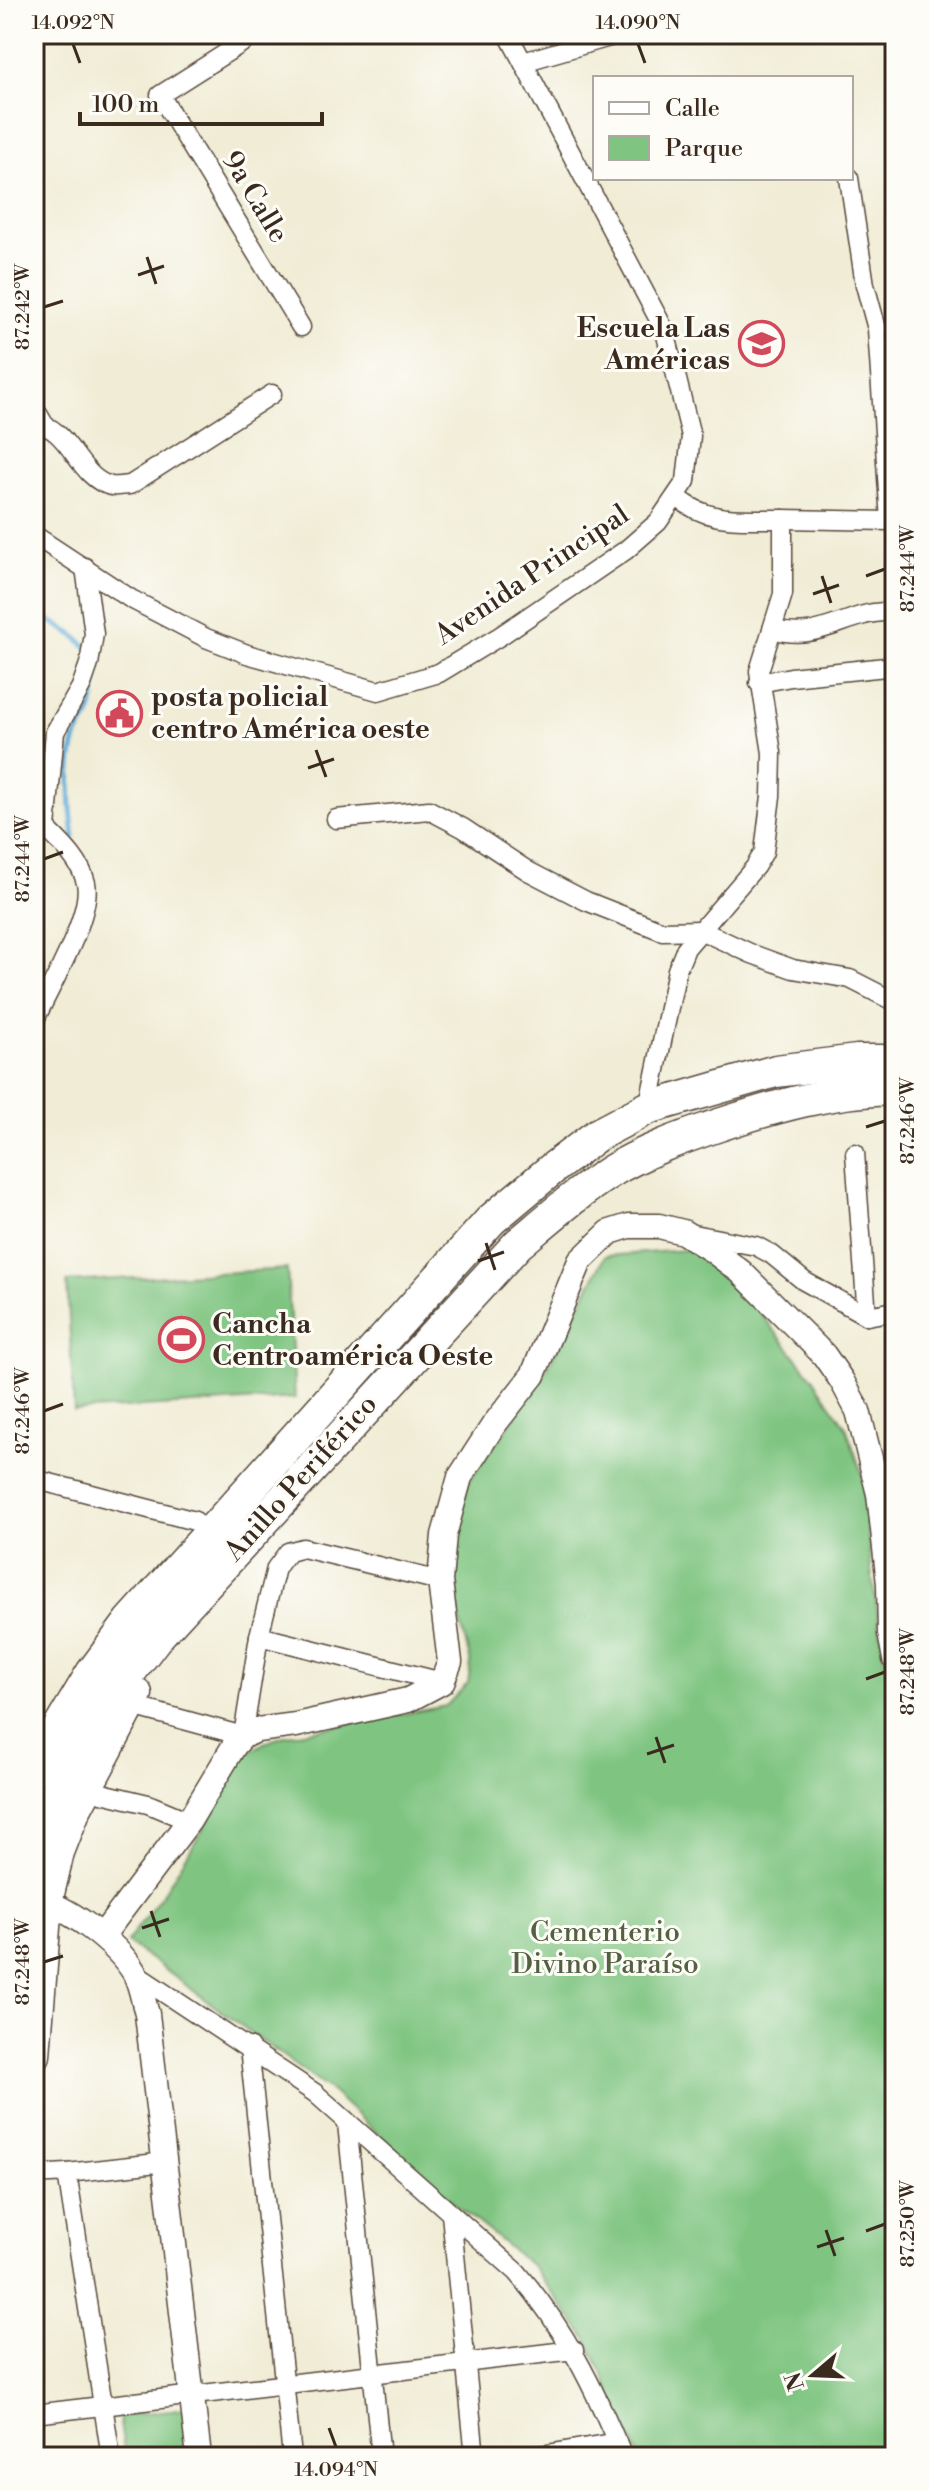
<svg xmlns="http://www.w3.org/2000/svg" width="929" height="2491" font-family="'Libre Bodoni',serif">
<rect width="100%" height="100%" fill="#fdfcf7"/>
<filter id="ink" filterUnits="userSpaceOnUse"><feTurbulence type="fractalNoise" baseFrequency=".0125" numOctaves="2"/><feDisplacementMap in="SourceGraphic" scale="16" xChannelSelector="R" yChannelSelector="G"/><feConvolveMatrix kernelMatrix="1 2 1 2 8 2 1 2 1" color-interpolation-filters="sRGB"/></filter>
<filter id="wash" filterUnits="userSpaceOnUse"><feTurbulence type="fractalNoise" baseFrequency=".006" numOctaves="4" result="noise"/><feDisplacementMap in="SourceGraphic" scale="32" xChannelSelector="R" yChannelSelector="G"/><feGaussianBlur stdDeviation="1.8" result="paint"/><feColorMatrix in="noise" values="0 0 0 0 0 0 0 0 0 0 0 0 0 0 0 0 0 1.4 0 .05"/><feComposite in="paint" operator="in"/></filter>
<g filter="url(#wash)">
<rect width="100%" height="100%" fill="#f0ecd5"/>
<g fill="#7fc581" stroke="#5d7850" stroke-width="2">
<path d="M685,1250L722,1266L813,1378L846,1427L862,1474L872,1578L886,1667L895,1689V2457H640L587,2339L532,2266L457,2206L332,2092L127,1942L164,1892L207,1823L242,1757L264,1743L287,1735L446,1706L468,1683L471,1663L449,1577L458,1520L470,1479L539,1384L605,1256Z"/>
<path d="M287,1269L295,1398L74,1411L67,1282Z"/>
<path d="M186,2408L192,2457H125L119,2416Z"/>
</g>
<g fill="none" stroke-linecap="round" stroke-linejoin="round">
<g stroke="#5fadd9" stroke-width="5">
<path d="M34,611L75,636L88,648"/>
<path d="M74,837C70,807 67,768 76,738C79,730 85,723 89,716C96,701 96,684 96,667"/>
<path d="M34,1605V1619"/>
</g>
</g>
</g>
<g filter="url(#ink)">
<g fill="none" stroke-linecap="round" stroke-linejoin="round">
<defs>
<g id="street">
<path d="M256,34L160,95L301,327"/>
<path d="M523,62L620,34"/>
<path d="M34,407L44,424"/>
<path d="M34,424C69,424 77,478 111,486C116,487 124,485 130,485L272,394"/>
<path d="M783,519L890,521L877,329L865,285L849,178"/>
<path d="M34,535L131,599L206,638L247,654L378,691L439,673L500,636L626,550L658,522L686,481L691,436L665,331L508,34"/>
<path d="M772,629C808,640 830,625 864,615C873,612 885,612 895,611"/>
<path d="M759,683L791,677L895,666"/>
<path d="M336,819L429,810L463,828L528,871L586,901L662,931L700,930L752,954L793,969L850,979L895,1002"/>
<path d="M34,1022C48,990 93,915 86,883C81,861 61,843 46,828L55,732L81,687L89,664L94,634L85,567"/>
<path d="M648,1108L677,970L686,948L755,867L764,852L771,796L772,753L759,671L783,594V519C742,518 710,525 677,497"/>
<path d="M855,1153L867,1316"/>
<path d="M693,1234L756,1246L771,1254L804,1281L867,1316L895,1311"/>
<path d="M34,1479L195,1521"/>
<path d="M259,1636L442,1682"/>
<path d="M129,1705L243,1736L259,1636L276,1568L288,1552L303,1548L440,1581"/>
<path d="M85,1789L148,1804L189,1821"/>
<path d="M134,1973L315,2093L517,2272C565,2328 595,2389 623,2457"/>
<path d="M249,2047L292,2457"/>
<path d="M347,2123L381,2457"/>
<path d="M67,2173L166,2162"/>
<path d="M34,2175L67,2173L111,2457"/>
<path d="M451,2214L475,2457"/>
<path d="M34,2414L574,2350"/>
<path d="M530,2457L617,2442"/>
</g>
<g id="secondary">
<path d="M34,1899C68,1906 116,1943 134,1972C141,1984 143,2001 147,2014L199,2457"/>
<path d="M102,1936L189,1821L234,1746L243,1736L257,1730L296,1725L408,1700L442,1682L450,1662L440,1581L444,1535L460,1477L493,1426L533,1375L580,1261L610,1232L629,1226H659L683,1232L712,1250L741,1272L824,1355L842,1381L858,1411L879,1494L889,1584L890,1633L895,1659"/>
</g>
<g id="highway">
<path d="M34,1770L92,1673L130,1622L491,1220L552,1169L597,1135L648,1108L776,1071L857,1061H895"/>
<path d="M34,1834L83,1740L117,1689L155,1639L518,1244C548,1219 577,1193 610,1172C642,1152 681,1138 716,1126C776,1106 832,1090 895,1089"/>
<path d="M34,2055L46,1902L58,1852L74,1811L136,1694"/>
</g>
</defs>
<use href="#street" stroke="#564739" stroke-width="21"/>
<use href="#secondary" stroke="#564739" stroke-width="27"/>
<use href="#highway" stroke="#564739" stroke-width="35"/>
<use href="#street" stroke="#fff" stroke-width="18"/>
<use href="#secondary" stroke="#fff" stroke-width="24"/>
<use href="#highway" stroke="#fff" stroke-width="32"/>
</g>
</g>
<path fill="none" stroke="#3b2a1e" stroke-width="3" d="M73,44L80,63M638,44L645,63M147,257L156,284M138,275L164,266M44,307L63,301M822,576L831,603M866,576L885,569M813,594L839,585M316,750L326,777M308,768L334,759M44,859L63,852M866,1127L885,1121M486,1243L495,1270M478,1261L504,1252M44,1411L63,1404M866,1679L885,1672M656,1737L665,1763M647,1754L674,1745M151,1911L160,1937M142,1928L169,1919M44,1962L63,1956M826,2230L835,2256M866,2231L885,2224M817,2247L844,2238M329,2428L336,2447"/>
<defs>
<symbol id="school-ring" viewBox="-11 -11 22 22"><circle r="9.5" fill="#fdfcf7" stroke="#d1495b" stroke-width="1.5"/><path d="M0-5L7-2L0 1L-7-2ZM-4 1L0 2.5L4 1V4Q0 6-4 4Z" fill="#d1495b"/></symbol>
<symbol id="civic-ring" viewBox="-11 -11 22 22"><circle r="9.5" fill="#fdfcf7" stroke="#d1495b" stroke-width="1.5"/><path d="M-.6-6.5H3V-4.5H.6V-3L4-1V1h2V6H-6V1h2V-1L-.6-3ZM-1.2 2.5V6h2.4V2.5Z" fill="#d1495b"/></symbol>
<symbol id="stadium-ring" viewBox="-11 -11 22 22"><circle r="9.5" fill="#fdfcf7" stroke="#d1495b" stroke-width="1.5"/><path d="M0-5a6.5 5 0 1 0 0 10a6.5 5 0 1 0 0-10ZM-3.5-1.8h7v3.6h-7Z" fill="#d1495b"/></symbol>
</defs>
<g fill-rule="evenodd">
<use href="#school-ring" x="736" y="318" width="51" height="51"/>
<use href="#civic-ring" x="94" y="688" width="51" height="51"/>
<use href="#stadium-ring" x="156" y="1314" width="51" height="51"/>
</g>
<g text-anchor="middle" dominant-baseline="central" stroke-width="6" stroke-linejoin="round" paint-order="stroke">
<g font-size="28" fill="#3b2a1e" stroke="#fdfcf7">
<text transform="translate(255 197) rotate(59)">9a Calle</text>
<text transform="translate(532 575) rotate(-34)">Avenida Principal</text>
<text transform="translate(301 1478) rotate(-48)">Anillo Periférico</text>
</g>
<g font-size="28" font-weight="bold" fill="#3b2a1e" stroke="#fdfcf7" text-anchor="start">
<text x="730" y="328" text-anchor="end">Escuela Las<tspan x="730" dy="32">Américas</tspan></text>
<text x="151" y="697">posta policial<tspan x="151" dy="32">centro América oeste</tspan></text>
<text x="212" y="1324">Cancha<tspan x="212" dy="32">Centroamérica Oeste</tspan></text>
</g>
<g font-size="28" fill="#536041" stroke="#fdfcf7">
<text x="605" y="1932">Cementerio<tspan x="605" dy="32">Divino Paraíso</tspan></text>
</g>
</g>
<rect width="929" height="2491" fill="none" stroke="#fdfcf7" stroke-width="88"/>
<rect x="593" y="76" width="260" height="104" fill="#fdfcf7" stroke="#afa8a0" stroke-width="2"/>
<rect x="609" y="102" width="40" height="12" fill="#ffffff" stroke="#afa8a0" stroke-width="2"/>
<text x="665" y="116" font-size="24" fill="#3b2a1e">Calle</text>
<rect x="609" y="136" width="40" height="24" fill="#7fc581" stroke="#afa8a0" stroke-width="2"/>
<text x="665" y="156" font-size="24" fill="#3b2a1e">Parque</text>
<g transform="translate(813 2375) rotate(251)" stroke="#fdfcf7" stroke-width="6" paint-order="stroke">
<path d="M0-6L14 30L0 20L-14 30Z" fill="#3b2a1e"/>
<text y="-12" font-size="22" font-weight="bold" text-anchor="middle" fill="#3b2a1e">N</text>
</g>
<path d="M80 112v12h242v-12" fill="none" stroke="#3b2a1e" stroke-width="4"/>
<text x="92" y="112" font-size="24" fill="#3b2a1e" stroke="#fdfcf7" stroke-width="6" paint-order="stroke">100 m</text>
<rect x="44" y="44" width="841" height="2403" fill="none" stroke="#3b2a1e" stroke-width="3"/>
<g font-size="20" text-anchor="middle" fill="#3b2a1e">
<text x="73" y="29">14.092°N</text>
<text x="638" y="29">14.090°N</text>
<text transform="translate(22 307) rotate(-90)" y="7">87.242°W</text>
<text transform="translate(907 569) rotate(-90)" y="7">87.244°W</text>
<text transform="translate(22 859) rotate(-90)" y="7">87.244°W</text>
<text transform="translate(907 1121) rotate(-90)" y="7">87.246°W</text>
<text transform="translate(22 1411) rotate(-90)" y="7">87.246°W</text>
<text transform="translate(907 1672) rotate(-90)" y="7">87.248°W</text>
<text transform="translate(22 1962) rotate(-90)" y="7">87.248°W</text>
<text transform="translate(907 2224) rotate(-90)" y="7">87.250°W</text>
<text x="336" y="2476">14.094°N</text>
</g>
</svg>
